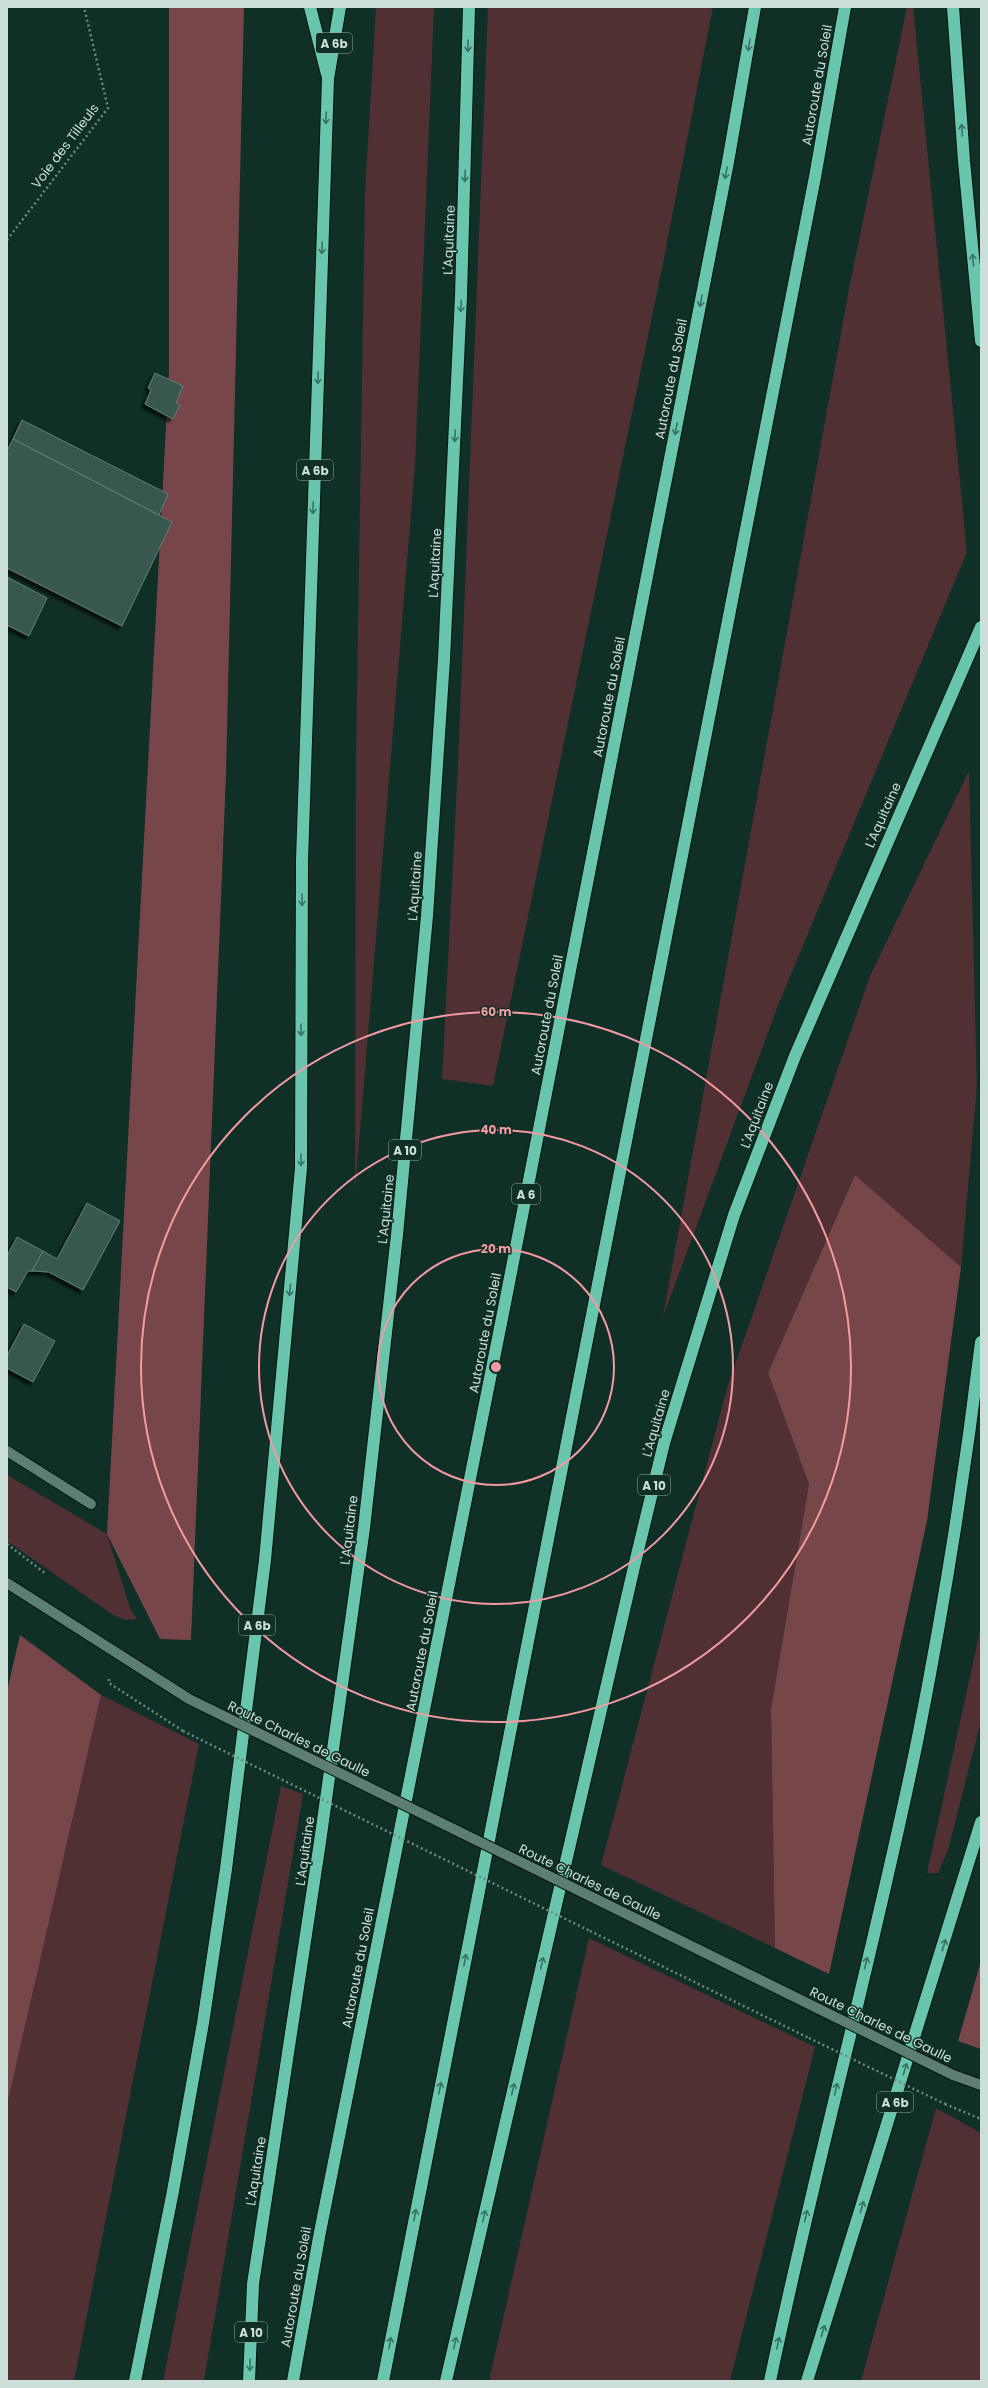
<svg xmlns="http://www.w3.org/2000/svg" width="988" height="2388" font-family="Poppins,sans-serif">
<defs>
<filter id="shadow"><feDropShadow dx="-3.5" dy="3.5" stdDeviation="1" flood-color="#0009"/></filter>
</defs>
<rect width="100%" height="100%" fill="#0f2f27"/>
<g fill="#503033">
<path d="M376,7H434L415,465L355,1192L356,756L365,191Z"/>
<path d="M488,7H713L662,268L493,1086L442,1079L458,764Z"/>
<path d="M907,7H913L967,552L777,1008L663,1317L849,289Z"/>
<path d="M969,771L977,1086L961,1267L855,1175L768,1373L809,1484L771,1709L775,1948L601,1865L727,1388L870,976Z"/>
<path d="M7,1475L107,1534L130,1608L137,1619L125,1620L113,1615L7,1541Z"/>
<path d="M981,1626V1721L948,1850L938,1873H927Z"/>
<path d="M101,1695L199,1744L74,2381H7V2105Z"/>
<path d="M281,1786L303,1794L204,2381H163Z"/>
<path d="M589,1938L815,2047L730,2381H489Z"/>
<path d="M936,2108L981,2133V2381H861Z"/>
</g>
<g fill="#77464a">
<path d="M169,7H244L226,774L191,1640L160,1639L107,1534L169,370Z"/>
<path d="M855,1175L961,1267L927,1521L829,1974L775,1948L771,1709L809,1484L768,1373Z"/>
<path d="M20,1635L101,1695L7,2105V1691Z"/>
<path d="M981,1961V2049L958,2041Z"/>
</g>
<g fill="#38584f" stroke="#608176" filter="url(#shadow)">
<path d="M155,373L183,386L176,403L180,405L173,419L145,404L151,390L148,388Z"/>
<path d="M22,420L168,494L159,515L13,439Z"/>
<path d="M13,439L172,522L122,626L7,568V451Z"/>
<path d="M7,577L47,598L29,636L7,625Z"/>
<path d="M87,1203L120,1221L83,1290L49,1272L32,1271L43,1251L57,1259Z"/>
<path d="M17,1237L43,1251L32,1271H28L16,1292L7,1287V1256Z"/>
<path d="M24,1324L55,1341L33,1382L7,1368V1356Z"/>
</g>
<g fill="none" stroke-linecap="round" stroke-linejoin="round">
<defs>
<g id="minor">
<path d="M7,1451L91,1504"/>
<path d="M7,1583L189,1699"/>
<path d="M596,1899L819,2009"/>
<path d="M953,2075L981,2085"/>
</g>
<g id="highway">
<path d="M310,7L327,74"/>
<path d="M953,7L964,161L981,341"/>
<path d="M135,2381L173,2191L203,2023L226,1869L265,1560L301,1168L302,861L328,79L340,7"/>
<path d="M249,2381L253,2284L320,1842L364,1528L397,1235L427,916L444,659L461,296L469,7"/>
<path d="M293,2381L320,2232L506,1298L728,162L755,7"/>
<path d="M383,2381L815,177L845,7"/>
<path d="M446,2381L634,1567L664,1443L734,1215L795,1056L981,627"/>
<path d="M770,2381C815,2165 874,1953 918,1737C944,1606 965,1474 981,1342"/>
<path d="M807,2381L981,1822"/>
</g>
</defs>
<use href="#minor" stroke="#011610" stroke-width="12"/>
<use href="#highway" stroke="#011610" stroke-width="14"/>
<g stroke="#6f8881" stroke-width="2.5" stroke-dasharray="2 3" stroke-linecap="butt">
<path d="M7,240L108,108L84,7"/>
<path d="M7,1544L45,1573"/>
<path d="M109,1679V1683L183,1731"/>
<path d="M590,1931L809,2038"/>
<path d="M945,2104L981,2119"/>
</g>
<use href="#minor" stroke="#5d7e74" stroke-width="10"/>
<use href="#highway" stroke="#69c6ad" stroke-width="12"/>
<defs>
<g id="minor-bridge">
<path d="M189,1699L596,1899"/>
<path d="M819,2009L953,2075"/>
</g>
</defs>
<use href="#minor-bridge" stroke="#011610" stroke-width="12" stroke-linecap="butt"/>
<g stroke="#6f8881" stroke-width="2.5" stroke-dasharray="2 3" stroke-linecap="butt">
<path d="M183,1731L590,1931"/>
<path d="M809,2038L945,2104"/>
</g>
<use href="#minor-bridge" stroke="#5d7e74" stroke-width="10"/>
</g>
<defs><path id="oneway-shaft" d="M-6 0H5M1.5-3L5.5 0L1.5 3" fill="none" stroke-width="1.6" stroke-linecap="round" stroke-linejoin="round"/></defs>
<g stroke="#377363">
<use href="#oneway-shaft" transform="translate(749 45) rotate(100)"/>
<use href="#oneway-shaft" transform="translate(468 46) rotate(92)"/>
<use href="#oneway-shaft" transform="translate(326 118) rotate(92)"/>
<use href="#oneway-shaft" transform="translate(962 130) rotate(-94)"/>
<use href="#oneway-shaft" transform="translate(726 173) rotate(101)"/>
<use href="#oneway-shaft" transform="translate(465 176) rotate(92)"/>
<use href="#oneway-shaft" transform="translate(322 248) rotate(92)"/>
<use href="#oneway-shaft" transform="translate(973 260) rotate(-95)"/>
<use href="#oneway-shaft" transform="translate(701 301) rotate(101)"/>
<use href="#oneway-shaft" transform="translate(461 306) rotate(93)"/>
<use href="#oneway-shaft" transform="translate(318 378) rotate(92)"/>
<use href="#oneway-shaft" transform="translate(676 429) rotate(101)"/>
<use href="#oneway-shaft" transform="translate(455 436) rotate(93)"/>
<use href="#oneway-shaft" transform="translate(313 508) rotate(92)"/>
<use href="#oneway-shaft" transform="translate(302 900) rotate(90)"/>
<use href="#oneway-shaft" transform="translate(301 1030) rotate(90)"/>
<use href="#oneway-shaft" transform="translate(301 1160) rotate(90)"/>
<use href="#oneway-shaft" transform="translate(290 1290) rotate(95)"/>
<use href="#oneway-shaft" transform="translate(944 1945) rotate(-73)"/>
<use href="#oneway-shaft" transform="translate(465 1960) rotate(-79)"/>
<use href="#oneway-shaft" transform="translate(542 1963) rotate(-77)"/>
<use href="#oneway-shaft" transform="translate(866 1963) rotate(-77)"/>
<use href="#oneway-shaft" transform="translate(905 2069) rotate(-73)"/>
<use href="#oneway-shaft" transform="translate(440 2088) rotate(-79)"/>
<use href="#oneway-shaft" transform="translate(513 2089) rotate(-77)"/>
<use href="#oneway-shaft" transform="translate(836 2089) rotate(-77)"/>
<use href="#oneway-shaft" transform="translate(862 2207) rotate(-73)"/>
<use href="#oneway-shaft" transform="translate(415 2215) rotate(-79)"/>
<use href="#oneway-shaft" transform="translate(484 2216) rotate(-77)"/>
<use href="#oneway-shaft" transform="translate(806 2216) rotate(-77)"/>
<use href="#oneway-shaft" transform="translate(823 2331) rotate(-72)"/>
<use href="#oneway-shaft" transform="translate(390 2343) rotate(-79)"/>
<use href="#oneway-shaft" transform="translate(455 2343) rotate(-77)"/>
<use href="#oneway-shaft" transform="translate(778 2343) rotate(-78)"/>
<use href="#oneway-shaft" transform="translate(250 2365) rotate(92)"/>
</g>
<g fill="none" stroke="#f49aa2" stroke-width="2">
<circle cx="496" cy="1367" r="118"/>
<circle cx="496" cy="1367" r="237"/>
<circle cx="496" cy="1367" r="355"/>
</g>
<g text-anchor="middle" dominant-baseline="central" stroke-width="3" stroke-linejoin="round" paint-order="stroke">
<g fill="#0f2f27" stroke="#94aaa4" stroke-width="1">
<rect x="316" y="33" width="36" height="20" rx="3"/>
<rect x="297" y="460" width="36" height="20" rx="3"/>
<rect x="389" y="1140" width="32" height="20" rx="3"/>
<rect x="512" y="1184" width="28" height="20" rx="3"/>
<rect x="638" y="1475" width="32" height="20" rx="3"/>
<rect x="239" y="1615" width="36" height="20" rx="3"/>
<rect x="877" y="2092" width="36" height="20" rx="3"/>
<rect x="235" y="2322" width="32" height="20" rx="3"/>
</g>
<g font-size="12" font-weight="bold" fill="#cddfd9">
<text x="334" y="43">A 6b</text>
<text x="315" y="470">A 6b</text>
<text x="405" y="1150">A 10</text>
<text x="526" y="1194">A 6</text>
<text x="654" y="1485">A 10</text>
<text x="257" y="1625">A 6b</text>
<text x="895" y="2102">A 6b</text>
<text x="251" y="2332">A 10</text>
</g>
<g font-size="13" fill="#cddfd9" stroke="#0f2f27">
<text transform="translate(817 85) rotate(-80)">Autoroute du Soleil</text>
<text transform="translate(65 146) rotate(-53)">Voie des Tilleuls</text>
<text transform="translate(449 240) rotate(-88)">L'Aquitaine</text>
<text transform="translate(671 379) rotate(-79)">Autoroute du Soleil</text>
<text transform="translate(435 563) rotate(-87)">L'Aquitaine</text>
<text transform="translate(609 697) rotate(-79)">Autoroute du Soleil</text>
<text transform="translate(883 815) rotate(-66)">L'Aquitaine</text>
<text transform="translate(415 886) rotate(-86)">L'Aquitaine</text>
<text transform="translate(547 1015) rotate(-79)">Autoroute du Soleil</text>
<text transform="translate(757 1115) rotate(-69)">L'Aquitaine</text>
<text transform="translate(386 1209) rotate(-84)">L'Aquitaine</text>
<text transform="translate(485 1333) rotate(-79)">Autoroute du Soleil</text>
<text transform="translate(656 1423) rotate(-74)">L'Aquitaine</text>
<text transform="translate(349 1530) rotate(-83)">L'Aquitaine</text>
<text transform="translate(422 1651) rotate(-79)">Autoroute du Soleil</text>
<text transform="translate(299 1739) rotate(26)">Route Charles de Gaulle</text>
<text transform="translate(305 1851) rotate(-82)">L'Aquitaine</text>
<text transform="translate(590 1882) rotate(26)">Route Charles de Gaulle</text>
<text transform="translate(358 1968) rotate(-79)">Autoroute du Soleil</text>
<text transform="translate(881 2025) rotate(26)">Route Charles de Gaulle</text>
<text transform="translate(256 2171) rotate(-81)">L'Aquitaine</text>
<text transform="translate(296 2287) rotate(-80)">Autoroute du Soleil</text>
</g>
</g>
<circle cx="496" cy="1367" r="6" fill="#f49aa2" stroke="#0f2f27" stroke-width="2"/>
<g font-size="12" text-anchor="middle" font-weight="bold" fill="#f49aa2" stroke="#0f2f27" stroke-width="3" stroke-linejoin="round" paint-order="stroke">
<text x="496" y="1016">60 m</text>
<text x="496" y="1134">40 m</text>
<text x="496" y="1253">20 m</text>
</g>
<rect width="988" height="2388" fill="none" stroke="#cddfd9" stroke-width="16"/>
</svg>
